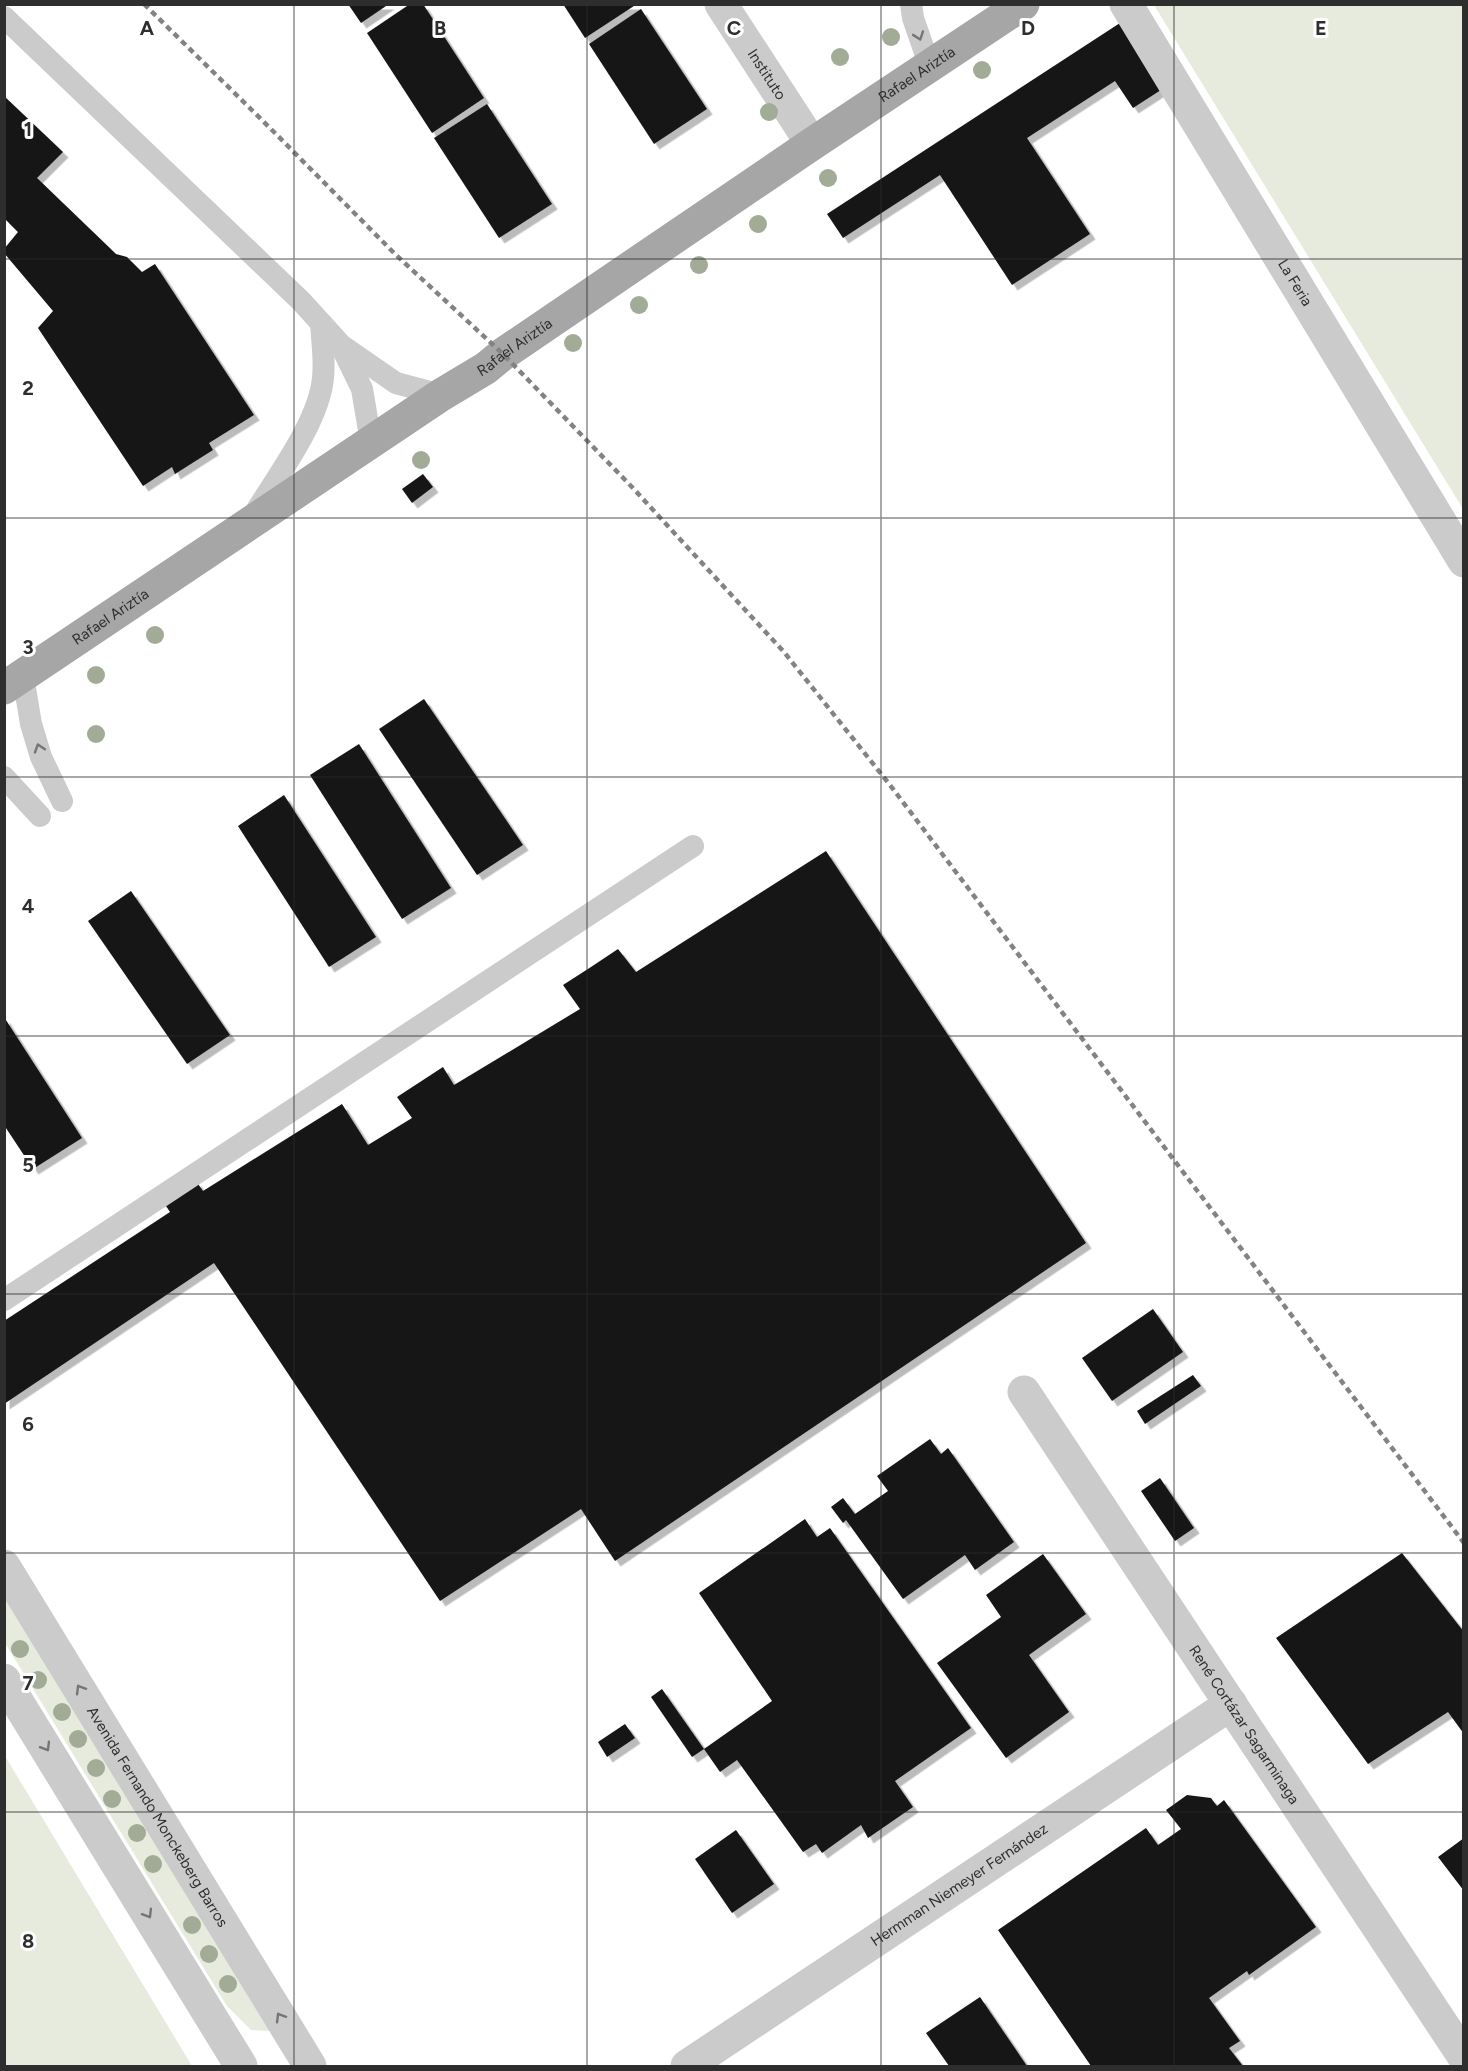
<svg xmlns="http://www.w3.org/2000/svg" width="1468" height="2071" font-family="Figtree,sans-serif">
<defs>
<filter id="shadow"><feDropShadow dx="5.5" dy="5.5" stdDeviation="0" flood-color="#0004"/></filter>
</defs>
<rect width="100%" height="100%" fill="#fff"/>
<g fill="#e6ebdd">
<path d="M1154,5H1463V509Z"/>
<path d="M5,1596L270,2031L251,2030L227,2006L5,1643Z"/>
<path d="M4,1756H5L192,2066H5Z"/>
</g>
<g fill="#151515" filter="url(#shadow)">
<path d="M348,4H389L361,23Z"/>
<path d="M410,4H423L484,98L432,133L367,33Z"/>
<path d="M563,4H637L585,38Z"/>
<path d="M641,9L707,109L654,144L589,44Z"/>
<path d="M1120,23L1164,88L1133,108L1115,81L1027,138L1090,234L1012,285L940,175L843,238L827,214Z"/>
<path d="M4,96L63,152L37,178L116,254L127,257L142,272L155,264L254,415L209,443L213,450L175,474L172,467L143,486L38,328L53,311L4,253V249L18,232L4,218Z"/>
<path d="M487,104L552,204L499,238L434,138Z"/>
<path d="M423,474L433,487L412,503L402,489Z"/>
<path d="M424,699L523,845L477,875L379,729Z"/>
<path d="M359,744L451,888L402,919L310,775Z"/>
<path d="M284,795L376,937L329,967L238,826Z"/>
<path d="M826,851L1086,1243L615,1561L581,1509L440,1601L214,1263L4,1404V1321L170,1212L164,1203L196,1181L203,1191L342,1104L368,1145L412,1118L397,1097L443,1067L454,1085L580,1009L563,985L591,967L618,949L636,972Z"/>
<path d="M131,891L230,1035L187,1064L88,921Z"/>
<path d="M4,1017L82,1138L33,1169L4,1125Z"/>
<path d="M1153,1309L1183,1352L1112,1401L1082,1358Z"/>
<path d="M1193,1375L1201,1386L1145,1424L1137,1411Z"/>
<path d="M930,1439L941,1454L948,1448L1014,1542L975,1570L965,1555L903,1599L846,1520L843,1523L831,1507L843,1498L855,1514L888,1491L877,1476Z"/>
<path d="M1160,1478L1194,1528L1175,1541L1141,1491Z"/>
<path d="M805,1519L817,1537L830,1528L971,1728L895,1781L913,1807L868,1838L861,1825L822,1853L816,1844L803,1852L737,1760L720,1772L704,1749L772,1701L699,1593Z"/>
<path d="M1402,1553L1464,1632V1734L1448,1712L1368,1764L1276,1638Z"/>
<path d="M1043,1554L1086,1614L1029,1655L1069,1712L1006,1758L937,1663L1001,1617L986,1595Z"/>
<path d="M662,1689L704,1749L692,1757L651,1697Z"/>
<path d="M625,1724L635,1738L607,1757L598,1742Z"/>
<path d="M1187,1795L1211,1798L1217,1806L1224,1800L1316,1927L1249,1975L1247,1971L1209,1998L1240,2041L1229,2048L1243,2066H1091L998,1930L1146,1828L1158,1845L1181,1829L1166,1810Z"/>
<path d="M736,1830L774,1884L732,1913L695,1859Z"/>
<path d="M1464,1838V1891L1438,1857Z"/>
<path d="M980,1997L1027,2066H949L926,2033Z"/>
</g>
<g fill="none" stroke-linecap="round" stroke-linejoin="round">
<g stroke="#cbcbcb" stroke-width="22">
<path d="M911,4L913,18L930,67"/>
<path d="M4,17L301,301L341,345L396,383L441,395"/>
<path d="M341,346L362,389L371,442"/>
<path d="M253,516C276,478 319,422 323,378C325,360 322,341 321,323"/>
<path d="M23,676L31,724L41,757L62,801"/>
<path d="M4,777L40,816"/>
<path d="M4,1300L693,846"/>
</g>
<g stroke="#cbcbcb" stroke-width="33">
<path id="s1" d="M721,4L812,144"/>
<path id="s2" d="M1126,4L1464,561"/>
<path id="s3" d="M1024,1392L1464,2057"/>
<path id="s4" d="M687,2066L1231,1704"/>
</g>
<g stroke="#cbcbcb" stroke-width="33">
<path id="s5" d="M4,1566L310,2066"/>
<path d="M4,1680L241,2066"/>
</g>
<path stroke="#a6a6a6" stroke-width="33" id="s6" d="M4,688L441,395L486,368L503,354L812,144L1023,4"/>
<path stroke="#838383" stroke-width="4.5" stroke-dasharray="6 4.5" stroke-linecap="butt" d="M144,4L263,121L396,255L503,354L631,486L784,652L890,785L1464,1543"/>
</g>
<g fill="#a2ab95">
<circle cx="891" cy="37" r="9"/>
<circle cx="840" cy="57" r="9"/>
<circle cx="982" cy="70" r="9"/>
<circle cx="769" cy="112" r="9"/>
<circle cx="828" cy="178" r="9"/>
<circle cx="758" cy="224" r="9"/>
<circle cx="699" cy="265" r="9"/>
<circle cx="639" cy="305" r="9"/>
<circle cx="573" cy="343" r="9"/>
<circle cx="421" cy="460" r="9"/>
<circle cx="155" cy="635" r="9"/>
<circle cx="96" cy="675" r="9"/>
<circle cx="96" cy="734" r="9"/>
<circle cx="20" cy="1649" r="9"/>
<circle cx="38" cy="1680" r="9"/>
<circle cx="62" cy="1712" r="9"/>
<circle cx="78" cy="1739" r="9"/>
<circle cx="96" cy="1768" r="9"/>
<circle cx="112" cy="1799" r="9"/>
<circle cx="137" cy="1833" r="9"/>
<circle cx="153" cy="1864" r="9"/>
<circle cx="192" cy="1925" r="9"/>
<circle cx="209" cy="1954" r="9"/>
<circle cx="228" cy="1984" r="9"/>
</g>
<defs><path id="oneway-chevron" d="M-2-3.5L2.5 0L-2 3.5" fill="none" stroke-width="1.6" stroke-linecap="round" stroke-linejoin="round" transform="scale(1.5)"/></defs>
<g stroke="#757575">
<use href="#oneway-chevron" transform="translate(919 36) rotate(71)"/>
<use href="#oneway-chevron" transform="translate(39 748) rotate(-108)"/>
<use href="#oneway-chevron" transform="translate(80 1689) rotate(-121)"/>
<use href="#oneway-chevron" transform="translate(46 1747) rotate(59)"/>
<use href="#oneway-chevron" transform="translate(148 1914) rotate(59)"/>
<use href="#oneway-chevron" transform="translate(280 2017) rotate(-121)"/>
</g>
<path fill="none" stroke="#2e2e2e" stroke-width="1.5" stroke-opacity="0.55" d="M294,4V2066M587,4V2066M881,4V2066M1174,4V2066M4,259H1464M4,518H1464M4,777H1464M4,1036H1464M4,1294H1464M4,1553H1464M4,1812H1464"/>
<g text-anchor="middle" dominant-baseline="central" stroke-width="6" stroke-linejoin="round" paint-order="stroke">
<g font-size="15" fill="#2e2e2e" stroke="#fff">
<text stroke="none"><textPath href="#s1" startOffset="84">Instituto</textPath></text>
<text stroke="none"><textPath href="#s6" startOffset="1100">Rafael Ariztía</textPath></text>
<text stroke="none"><textPath href="#s2" startOffset="326">La Feria</textPath></text>
<text stroke="none"><textPath href="#s6" startOffset="614">Rafael Ariztía</textPath></text>
<text stroke="none"><textPath href="#s6" startOffset="128">Rafael Ariztía</textPath></text>
<text stroke="none"><textPath href="#s3" startOffset="399">René Cortázar Sagarminaga</textPath></text>
<text stroke="none"><textPath href="#s5" startOffset="294">Avenida Fernando Monckeberg Barros</textPath></text>
<text stroke="none"><textPath href="#s4" startOffset="327">Hermman Niemeyer Fernández</textPath></text>
</g>
</g>
<g font-size="20" text-anchor="middle" font-weight="bold" fill="#2e2e2e" stroke="#fff" stroke-width="6" stroke-linejoin="round" paint-order="stroke">
<text x="147" y="35">A</text>
<text x="440" y="35">B</text>
<text x="734" y="35">C</text>
<text x="1028" y="35">D</text>
<text x="1321" y="35">E</text>
<text x="28" y="136">1</text>
<text x="28" y="395">2</text>
<text x="28" y="654">3</text>
<text x="28" y="913">4</text>
<text x="28" y="1172">5</text>
<text x="28" y="1431">6</text>
<text x="28" y="1690">7</text>
<text x="28" y="1948">8</text>
</g>
<rect width="1468" height="2071" fill="none" stroke="#2e2e2e" stroke-width="12"/>
</svg>
